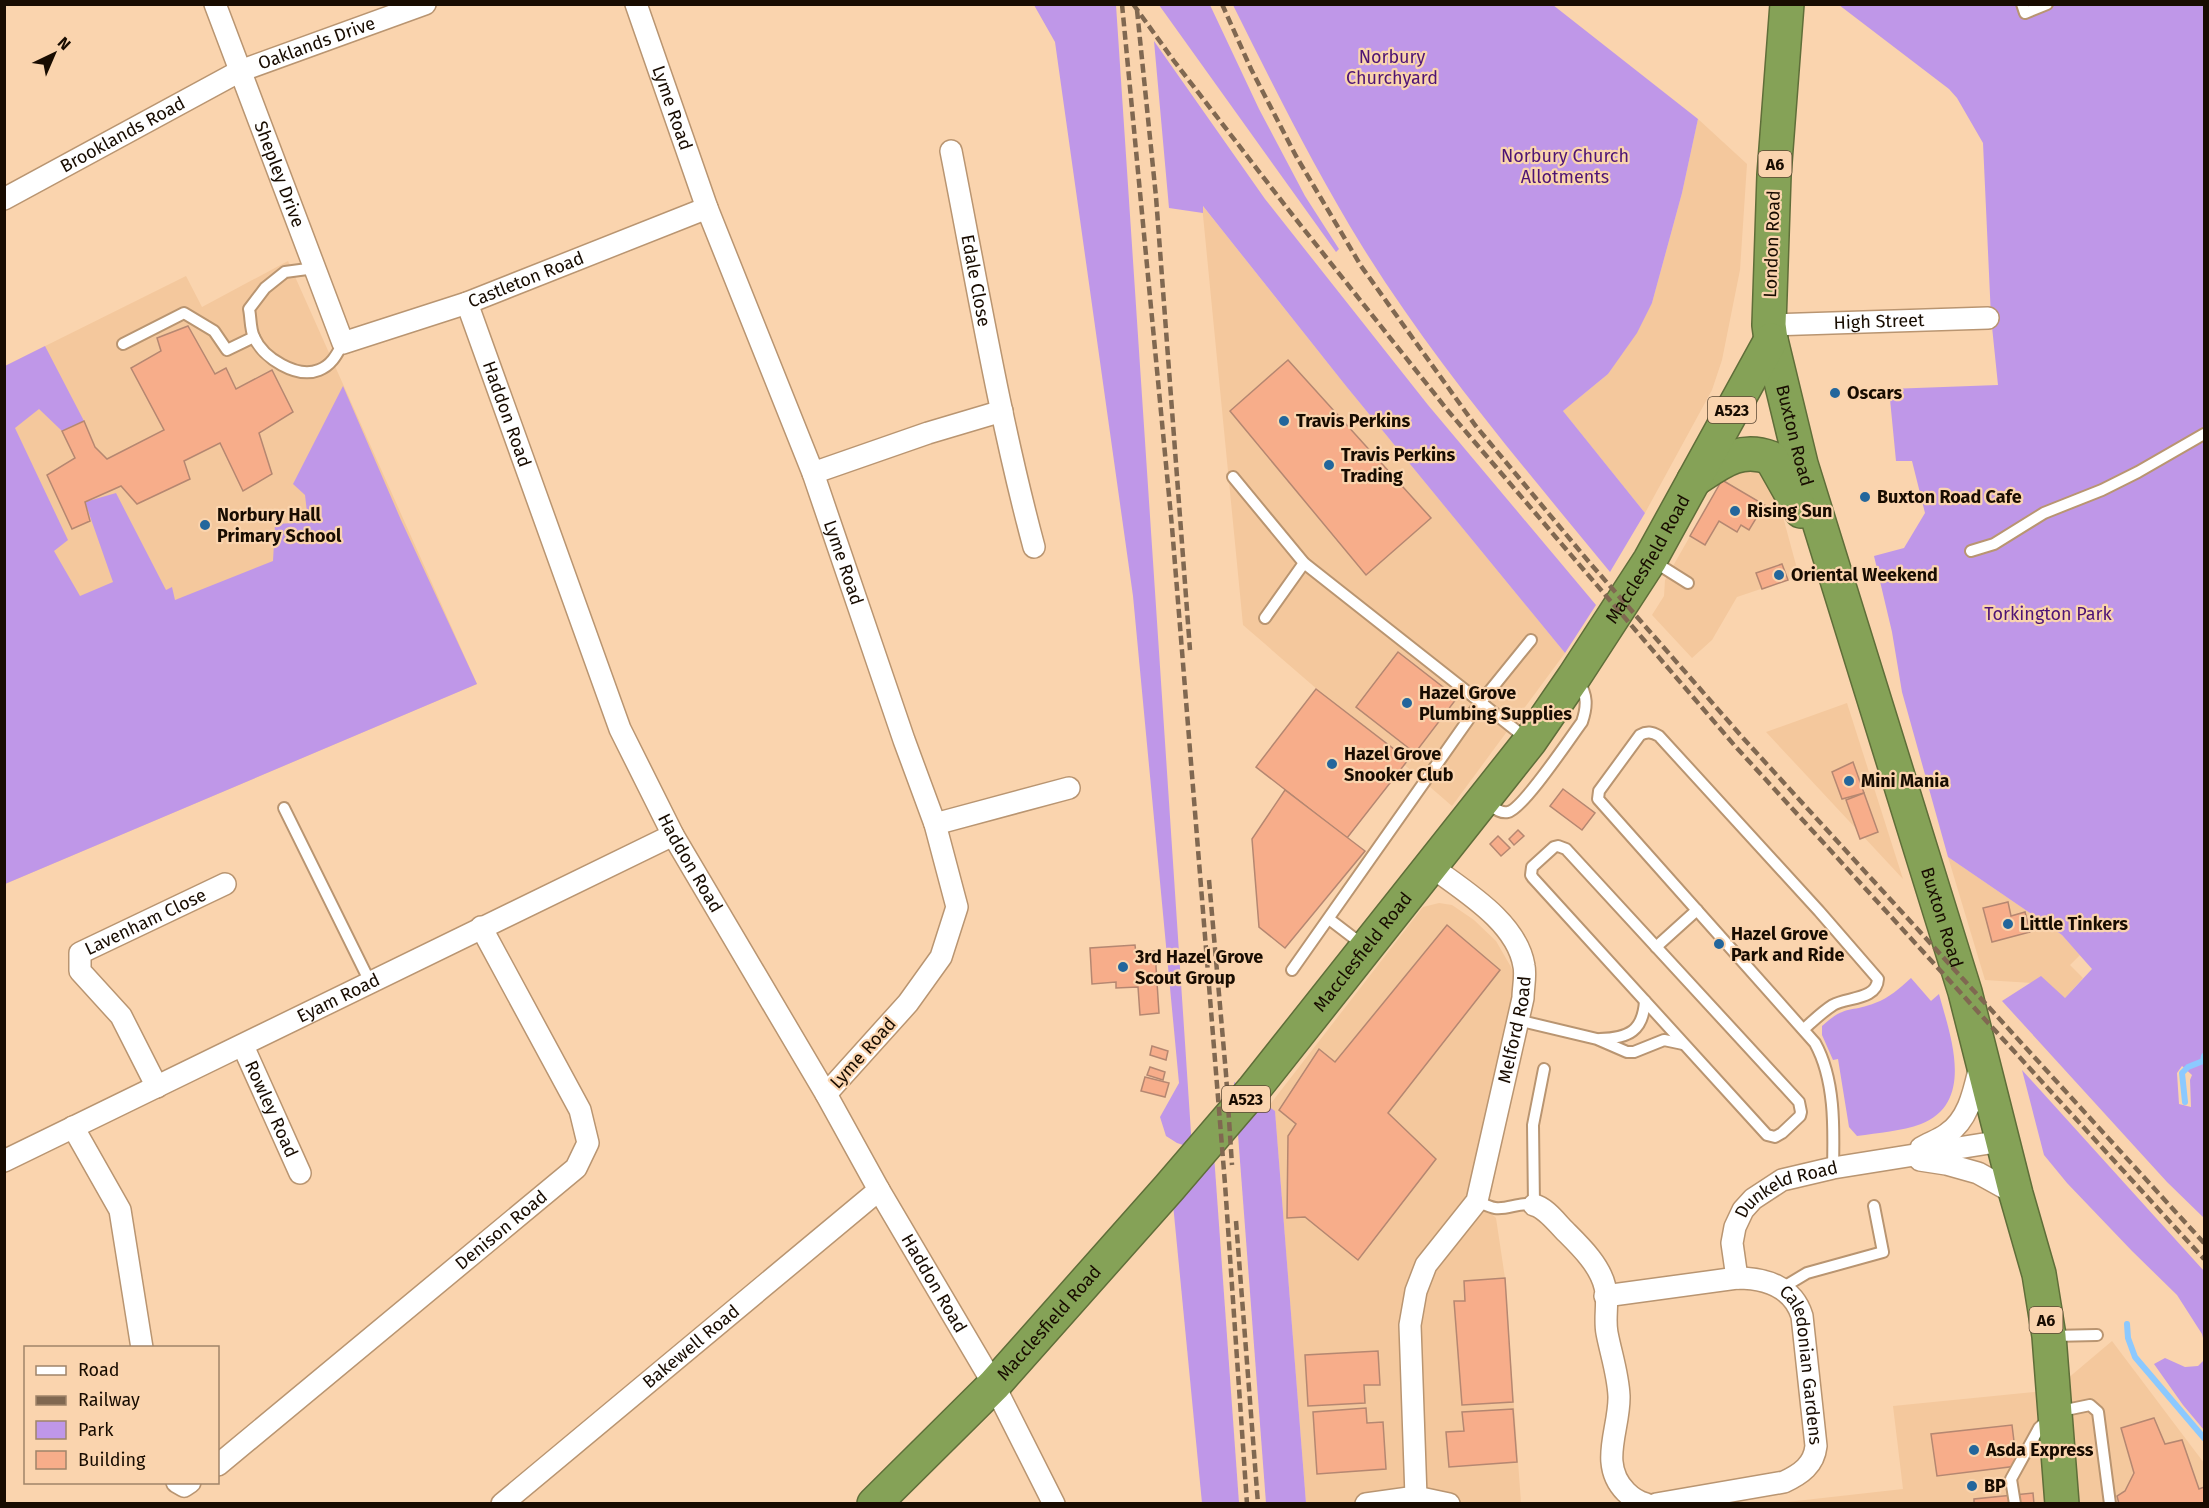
<svg xmlns="http://www.w3.org/2000/svg" width="2209" height="1508" font-family="'Fira Sans',sans-serif">
<rect width="100%" height="100%" fill="#fad4ae"/>
<g fill="#f4c89d">
<path d="M1698,119L1747,164L1740,270L1722,360L1712,390L1645,513L1563,411L1608,374L1652,303L1682,193Z"/>
<path d="M1202,205L1346,386L1565,653L1452,806L1243,625Z"/>
<path d="M288,261L477,684L5,884V366L186,276L202,307Z"/>
<path d="M1757,464L1776,491L1799,576L1737,597L1712,640L1692,658L1652,615L1664,596L1665,580L1729,468Z"/>
<path d="M1847,703L1903,879L1766,732Z"/>
<path d="M1948,857L2062,935L2080,955L2070,965L2083,978L2065,998L2032,983L1985,980Z"/>
<path d="M1439,903L1452,905L1474,920L1496,941L1511,967L1523,998L1477,1200L1496,1218L1505,1278L1521,1503H1306L1275,1112L1268,1107L1423,907Z"/>
<path d="M2112,1341L2204,1463V1503L1770,1504L1903,1489L1893,1406L2054,1390Z"/>
</g>
<g fill="#bf97e8" fill-rule="evenodd">
<path d="M1034,5H1116L1192,1148L1177,1143L1166,1136L1160,1117L1179,1083L1133,596L1055,42Z"/>
<path d="M1159,5H1210L1259,109L1305,196L1339,249L1336,252Z"/>
<path d="M1233,5H1553L1698,119L1682,193L1652,303L1637,333L1608,374L1563,411L1645,513L1610,572C1523,466 1434,362 1362,246C1314,168 1274,87 1233,5Z"/>
<path d="M1839,5H2204V1218L2167,1182L2002,1001L2041,976L2065,998L2092,969L2062,935L1948,857L1902,692L1892,632L1874,556L1904,548L1925,513L1912,461H1896L1889,389L1998,385L1991,317L1983,143L1957,98L1949,89ZM2182,1066L2192,1075L2190,1080L2191,1107L2179,1104L2177,1073Z"/>
<path d="M1154,41L1265,199L1428,405L1596,605L1565,653L1346,386L1203,206V213L1169,208Z"/>
<path d="M45,346L84,421L62,431L39,409L15,428L68,540L54,551L80,596L113,582L85,502L116,493L166,590L172,587L175,600L273,561L275,524L294,523L307,512L305,495L293,484L343,386L401,520L477,684L5,884V366Z"/>
<path d="M1911,978L1931,1001L1939,994C1950,1035 1976,1102 1921,1124C1902,1131 1878,1133 1857,1136L1849,1127L1838,1059L1833,1060L1822,1035V1026C1846,1004 1850,1013 1875,1003C1889,998 1900,988 1911,978Z"/>
<path d="M2022,1070L2204,1271V1342L2202,1334L2177,1295L2132,1251L2067,1183L2044,1155Z"/>
<path d="M1234,1082L1275,1111L1306,1503H1266Z"/>
<path d="M1214,1155L1239,1503H1202L1173,1204Z"/>
<path d="M2165,1358L2185,1367L2198,1366L2204,1360V1430L2183,1405L2154,1364Z"/>
</g>
<g fill="none" stroke-linecap="round" stroke-linejoin="round">
<g stroke="#8cc9ff" stroke-width="6">
<path d="M2185,1102L2182,1073L2188,1067L2203,1061L2204,1056"/>
<path d="M2127,1324L2128,1338L2135,1357L2204,1438"/>
</g>
</g>
<g fill="#f7ad8a" stroke="#b58771" stroke-width="1.5">
<path d="M188,326L215,374L226,368L236,389L272,370L293,412L259,433L272,474L243,491L220,443L184,461L190,479L137,504L121,486L85,502L90,521L72,529L47,475L75,458L62,431L84,421L95,447L107,459L164,430L131,368L161,351L157,338Z"/>
<path d="M1288,360L1431,518L1366,575L1230,411Z"/>
<path d="M1722,480L1768,507L1762,518L1758,515L1749,530L1741,525L1737,532L1719,521L1705,545L1690,536Z"/>
<path d="M1782,564L1788,580L1762,589L1756,573Z"/>
<path d="M1398,652L1457,698L1415,753L1356,707Z"/>
<path d="M1316,689L1408,760L1347,838L1256,767Z"/>
<path d="M1853,762L1864,793L1842,799L1832,772Z"/>
<path d="M1563,789L1595,813L1582,830L1550,806Z"/>
<path d="M1285,790L1365,851L1285,948L1259,927L1252,839Z"/>
<path d="M1864,793L1878,832L1860,839L1846,800Z"/>
<path d="M1518,830L1524,836L1514,845L1509,839Z"/>
<path d="M1498,836L1510,848L1501,856L1490,844Z"/>
<path d="M2008,902L2011,916L2025,912L2030,932L1992,942L1983,908Z"/>
<path d="M1447,925L1500,970L1388,1113L1436,1159L1358,1260L1305,1217L1287,1218L1288,1136L1296,1124L1279,1110L1319,1049L1335,1062Z"/>
<path d="M1135,945L1136,953L1155,951L1159,1013L1140,1015L1138,987L1116,988V982L1092,984L1090,948Z"/>
<path d="M1152,1046L1168,1051L1166,1060L1150,1055Z"/>
<path d="M1150,1067L1165,1072L1163,1080L1147,1075Z"/>
<path d="M1145,1077L1169,1083L1165,1097L1141,1091Z"/>
<path d="M1505,1278L1513,1402L1462,1405L1454,1301H1465L1464,1281Z"/>
<path d="M1378,1351L1380,1385H1364L1365,1403L1308,1406L1305,1355Z"/>
<path d="M1366,1408L1367,1423L1383,1422L1386,1469L1317,1474L1313,1412Z"/>
<path d="M1513,1409L1517,1462L1449,1467L1446,1432L1464,1431L1462,1412Z"/>
<path d="M2154,1418L2165,1444L2182,1440L2199,1489L2204,1487V1504H2119L2117,1496L2125,1491L2134,1473L2121,1428Z"/>
<path d="M2012,1425L2017,1466L1937,1476L1931,1434Z"/>
<path d="M2033,1493L2034,1504H1974V1499Z"/>
</g>
<g fill="none" stroke-linecap="round" stroke-linejoin="round">
<defs>
<g id="lane">
<path d="M2022,4L2025,13L2047,4"/>
<path d="M315,268L285,272L265,288L249,309C251,318 250,329 254,337C263,358 297,379 319,370C332,365 337,354 343,343"/>
<path d="M123,344L184,313L214,331L227,350L254,337"/>
<path d="M1233,477L1304,563L1527,739"/>
<path d="M1971,551L1994,544L2044,513L2102,490L2138,472L2204,434"/>
<path d="M1653,561L1688,583"/>
<path d="M1265,618L1304,563"/>
<path d="M1487,803C1493,807 1500,814 1508,812C1523,809 1570,738 1582,722C1587,707 1588,695 1578,681"/>
<path d="M284,808L370,982"/>
<path d="M1558,846L1566,849L1799,1102L1801,1112L1800,1116L1782,1133L1775,1137L1767,1135L1533,878L1531,875L1532,867L1554,847Z"/>
<path d="M1329,919L1363,945"/>
<path d="M1656,947L1697,910"/>
<path d="M1292,970L1480,703L1531,640"/>
<path d="M1517,1020L1597,1039L1627,1052H1634L1664,1040L1683,1044"/>
<path d="M1804,1029C1813,1021 1822,1012 1833,1005C1847,997 1877,1000 1878,979L1819,911L1659,736C1652,732 1647,731 1640,735L1599,791L1598,799L1815,1043C1835,1079 1834,1127 1833,1168"/>
<path d="M1600,1039C1629,1038 1643,1031 1645,1001"/>
<path d="M1477,1201C1482,1203 1489,1207 1495,1208C1508,1210 1521,1201 1534,1205L1533,1125L1544,1069"/>
<path d="M1782,1288L1807,1273L1883,1252L1874,1206"/>
<path d="M2052,1336L2097,1335"/>
<path d="M2015,1504L2011,1479L2039,1428L2056,1412L2090,1405L2098,1412L2110,1504"/>
</g>
<g id="street">
<path id="s1" d="M215,4L343,343L467,303L707,208"/>
<path id="s2" d="M636,4L707,208L813,473L904,740L935,824L957,907L941,957L908,1003L826,1094"/>
<path id="s3" d="M951,151C977,283 999,417 1034,547"/>
<path id="s4" d="M4,199L240,71L425,4"/>
<path id="s5" d="M467,303L620,729L673,835L826,1094L879,1190L994,1385L1054,1504"/>
<path id="s6" d="M1769,325L1988,318"/>
<path d="M813,473L928,433L1002,411"/>
<path d="M935,824L1069,788"/>
<path id="s7" d="M243,1046L300,1173"/>
<path id="s8" d="M157,1087L121,1016L80,971V953L225,884"/>
<path d="M73,1127L120,1210L142,1348"/>
<path d="M1921,1148C1929,1143 1939,1140 1947,1134C1969,1119 1974,1091 1980,1066"/>
<path d="M1920,1160L1946,1164L1978,1173L2016,1194"/>
<path id="s9" d="M4,1161L673,835"/>
<path d="M1534,1205C1546,1208 1556,1222 1565,1231C1580,1246 1600,1265 1605,1287C1609,1301 1604,1318 1607,1333C1611,1354 1618,1374 1619,1396C1620,1429 1598,1464 1626,1492C1632,1498 1638,1502 1646,1504"/>
<path id="s10" d="M1737,1278L1732,1243L1735,1227L1743,1210L1753,1199L1782,1180L1833,1168L2002,1141"/>
<path id="s11" d="M1605,1296L1737,1278C1766,1278 1793,1287 1802,1316L1816,1446C1814,1465 1801,1474 1784,1482L1656,1504"/>
<path id="s12" d="M218,1465L576,1168L588,1143L580,1110L481,927"/>
<path d="M177,1482L184,1486L190,1482"/>
<path id="s13" d="M1416,1497L1410,1325L1416,1291L1426,1265L1477,1201L1523,998C1523,988 1526,976 1524,966C1517,922 1464,891 1432,867"/>
<path id="s14" d="M502,1504L879,1190"/>
<path d="M1366,1504L1416,1497L1449,1504"/>
</g>
<g id="highway">
<path id="s15" d="M1787,4L1774,175L1769,325L1771,340L1801,464L1965,992L2016,1194L2039,1274L2049,1336L2062,1504"/>
<path d="M1694,480C1720,463 1739,446 1771,458L1801,511"/>
<path id="s16" d="M874,1504L994,1385L1169,1188L1254,1089L1530,741L1574,677L1650,560L1771,340"/>
</g>
</defs>
<use href="#lane" stroke="#b99571" stroke-width="14"/>
<use href="#street" stroke="#b99571" stroke-width="24"/>
<use href="#highway" stroke="#5f6e39" stroke-width="36"/>
<use href="#lane" stroke="#fff" stroke-width="10"/>
<use href="#street" stroke="#fff" stroke-width="21"/>
<use href="#highway" stroke="#85a257" stroke-width="33"/>
<g stroke="#806851" stroke-width="4.5" stroke-dasharray="9 4.5" stroke-linecap="butt">
<path d="M1122,4L1172,527L1225,1184L1247,1504"/>
<path d="M1133,4L1174,61L1287,208L1449,412L1583,569L1735,746L2204,1259"/>
<path d="M1222,4L1251,69L1296,156L1361,266L1475,425L1589,562L1743,738L2204,1243"/>
<path d="M1137,10L1156,197L1190,650"/>
<path d="M1209,880L1226,1074L1232,1165"/>
<path d="M1236,1221L1258,1504"/>
</g>
</g>
<g fill="#23669c" stroke="#fad4ae" stroke-width="2">
<circle cx="1835" cy="393" r="6"/>
<circle cx="1284" cy="421" r="6"/>
<circle cx="1329" cy="465" r="6"/>
<circle cx="1865" cy="497" r="6"/>
<circle cx="1735" cy="511" r="6"/>
<circle cx="205" cy="525" r="6"/>
<circle cx="1779" cy="575" r="6"/>
<circle cx="1407" cy="703" r="6"/>
<circle cx="1332" cy="764" r="6"/>
<circle cx="1849" cy="781" r="6"/>
<circle cx="2008" cy="924" r="6"/>
<circle cx="1719" cy="944" r="6"/>
<circle cx="1123" cy="967" r="6"/>
<circle cx="1974" cy="1450" r="6"/>
<circle cx="1972" cy="1486" r="6"/>
</g>
<g text-anchor="middle" dominant-baseline="central" stroke-width="4.5" stroke-linejoin="round" paint-order="stroke">
<g fill="#fad4ae" stroke="#5c4835" stroke-width="1.5">
<rect x="1758.5" y="151" width="33" height="26" rx="4.5"/>
<rect x="1708" y="397" width="48" height="26" rx="4.5"/>
<rect x="1222" y="1086" width="48" height="26" rx="4.5"/>
<rect x="2029.5" y="1307" width="33" height="26" rx="4.5"/>
</g>
<g font-size="16" font-weight="bold" fill="#180c01">
<text x="1775" y="164">A6</text>
<text x="1732" y="410">A523</text>
<text x="1246" y="1099">A523</text>
<text x="2046" y="1320">A6</text>
</g>
<g font-size="18" fill="#180c01" stroke="#fad4ae">
<text stroke="none"><textPath href="#s4" startOffset="350">Oaklands Drive</textPath></text>
<text stroke="none"><textPath href="#s2" startOffset="110">Lyme Road</textPath></text>
<text stroke="none"><textPath href="#s4" startOffset="135">Brooklands Road</textPath></text>
<text stroke="none"><textPath href="#s1" startOffset="182">Shepley Drive</textPath></text>
<text transform="translate(1772 244) rotate(-88)">London Road</text>
<text stroke="none"><textPath href="#s1" startOffset="556">Castleton Road</textPath></text>
<text stroke="none"><textPath href="#s3" startOffset="132">Edale Close</textPath></text>
<text stroke="none"><textPath href="#s6" startOffset="110">High Street</textPath></text>
<text stroke="none"><textPath href="#s5" startOffset="118">Haddon Road</textPath></text>
<text stroke="none"><textPath href="#s15" startOffset="435">Buxton Road</textPath></text>
<text stroke="none"><textPath href="#s16" startOffset="1224">Macclesfield Road</textPath></text>
<text stroke="none"><textPath href="#s2" startOffset="596">Lyme Road</textPath></text>
<text stroke="none"><textPath href="#s5" startOffset="604">Haddon Road</textPath></text>
<text stroke="none"><textPath href="#s15" startOffset="939">Buxton Road</textPath></text>
<text stroke="none"><textPath href="#s8" startOffset="231">Lavenham Close</textPath></text>
<text stroke="none"><textPath href="#s16" startOffset="738">Macclesfield Road</textPath></text>
<text stroke="none"><textPath href="#s9" startOffset="372">Eyam Road</textPath></text>
<text stroke="none"><textPath href="#s13" startOffset="492">Melford Road</textPath></text>
<text transform="translate(863 1053) rotate(-48)">Lyme Road</text>
<text stroke="none"><textPath href="#s7" startOffset="69">Rowley Road</textPath></text>
<text stroke="none"><textPath href="#s10" startOffset="120">Dunkeld Road</textPath></text>
<text stroke="none"><textPath href="#s12" startOffset="368">Denison Road</textPath></text>
<text stroke="none"><textPath href="#s5" startOffset="1090">Haddon Road</textPath></text>
<text stroke="none"><textPath href="#s16" startOffset="252">Macclesfield Road</textPath></text>
<text stroke="none"><textPath href="#s14" startOffset="246">Bakewell Road</textPath></text>
<text stroke="none"><textPath href="#s11" startOffset="262">Caledonian Gardens</textPath></text>
</g>
<g font-size="18" fill="#4d1374" stroke="#fad4ae">
<text x="1392" y="57">Norbury<tspan x="1392" dy="21">Churchyard</tspan></text>
<text x="1565" y="156">Norbury Church<tspan x="1565" dy="21">Allotments</tspan></text>
<text x="2048" y="614">Torkington Park</text>
</g>
<g font-size="18" font-weight="bold" fill="#180c01" stroke="#fad4ae" text-anchor="start">
<text x="1847" y="393">Oscars</text>
<text x="1296" y="421">Travis Perkins</text>
<text x="1341" y="455">Travis Perkins<tspan x="1341" dy="21">Trading</tspan></text>
<text x="1877" y="497">Buxton Road Cafe</text>
<text x="1747" y="511">Rising Sun</text>
<text x="217" y="515">Norbury Hall<tspan x="217" dy="21">Primary School</tspan></text>
<text x="1791" y="575">Oriental Weekend</text>
<text x="1419" y="693">Hazel Grove<tspan x="1419" dy="21">Plumbing Supplies</tspan></text>
<text x="1344" y="754">Hazel Grove<tspan x="1344" dy="21">Snooker Club</tspan></text>
<text x="1861" y="781">Mini Mania</text>
<text x="2020" y="924">Little Tinkers</text>
<text x="1731" y="934">Hazel Grove<tspan x="1731" dy="21">Park and Ride</tspan></text>
<text x="1135" y="957">3rd Hazel Grove<tspan x="1135" dy="21">Scout Group</tspan></text>
<text x="1986" y="1450">Asda Express</text>
<text x="1984" y="1486">BP</text>
</g>
</g>
<rect width="2209" height="1508" fill="none" stroke="#180c01" stroke-width="12"/>
<rect x="24" y="1346" width="195" height="138" fill="#fad4ae" stroke="#a08469" stroke-width="1.5"/>
<rect x="36" y="1366" width="30" height="9" fill="#ffffff" stroke="#a08469" stroke-width="1.5"/>
<text x="78" y="1376" font-size="18" fill="#180c01">Road</text>
<rect x="36" y="1396" width="30" height="9" fill="#806851" stroke="#a08469" stroke-width="1.5"/>
<text x="78" y="1406" font-size="18" fill="#180c01">Railway</text>
<rect x="36" y="1421" width="30" height="18" fill="#bf97e8" stroke="#a08469" stroke-width="1.5"/>
<text x="78" y="1436" font-size="18" fill="#180c01">Park</text>
<rect x="36" y="1451" width="30" height="18" fill="#f7ad8a" stroke="#a08469" stroke-width="1.5"/>
<text x="78" y="1466" font-size="18" fill="#180c01">Building</text>
<g transform="translate(54 54) rotate(44)" stroke="#fad4ae" stroke-width="4.5" paint-order="stroke">
<path d="M0-4.5L10 22L0 15L-10 22Z" fill="#180c01"/>
<text y="-9" font-size="16" font-weight="bold" text-anchor="middle" fill="#180c01">N</text>
</g>
</svg>
